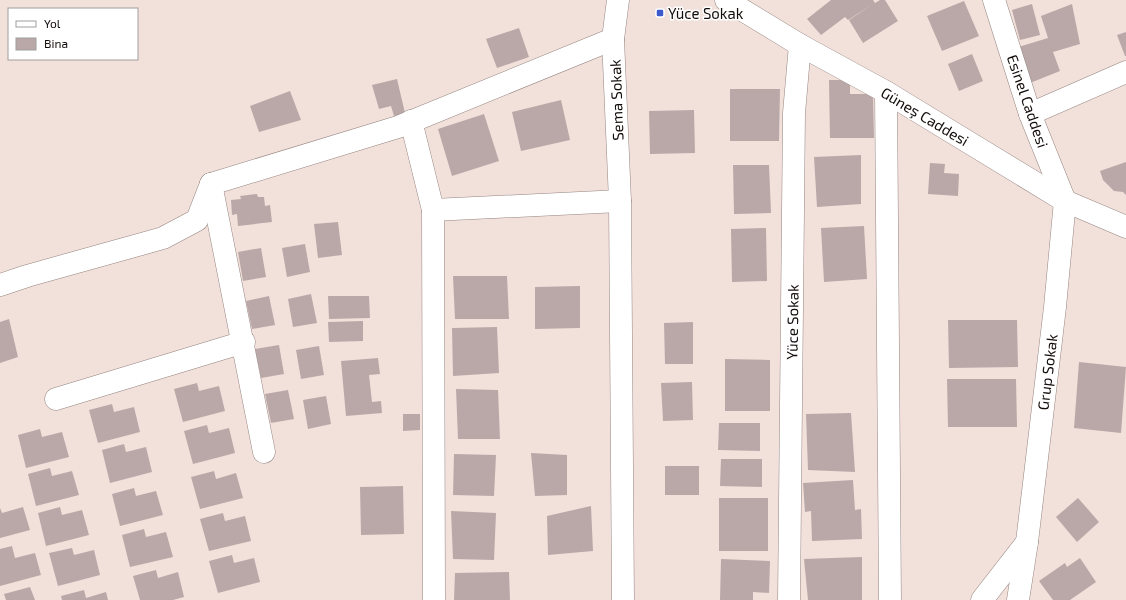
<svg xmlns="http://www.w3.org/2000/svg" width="1126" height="600" font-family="'Exo 2',sans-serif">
<rect width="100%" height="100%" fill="#f2e0da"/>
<g fill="#baa8a9">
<path d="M831,0H873L875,3L880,0H885L898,21L863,43L849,20L873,4L848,20L845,17L821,35L807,19Z"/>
<path d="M964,1L979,36L942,51L927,16Z"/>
<path d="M1032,4L1040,35L1020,40L1012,10Z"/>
<path d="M1072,4L1080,44L1053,52L1060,71L1030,83L1015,48L1048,38L1041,16Z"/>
<path d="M519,28L529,57L497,68L486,39Z"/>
<path d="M1126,32V56H1125L1117,35Z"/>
<path d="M972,54L983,81L959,91L948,64Z"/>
<path d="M397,79L405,113L394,116L391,106L379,109L372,85Z"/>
<path d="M829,80H850V94H873L874,138H830Z"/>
<path d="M730,89H780L779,141H730Z"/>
<path d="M290,91L301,120L259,132L250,106Z"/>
<path d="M561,100L570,140L521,151L512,112Z"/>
<path d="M694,110L695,153L650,154L649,111Z"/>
<path d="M484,114L499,161L452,176L438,129Z"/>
<path d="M861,155V204L817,207L814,157Z"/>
<path d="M1126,162V195L1123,192L1114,191L1103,180L1100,171Z"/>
<path d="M930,163L945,164L944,173L959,174L958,196L928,194Z"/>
<path d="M733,165H769L771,213L734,214Z"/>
<path d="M257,194L258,197H264L265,206L270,205L272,222L238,226L237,214L232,215L231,200L241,199L240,196Z"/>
<path d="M338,222L342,255L318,258L314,224Z"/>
<path d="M864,226L867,279L824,282L821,228Z"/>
<path d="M766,228L767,281L732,282L731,229Z"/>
<path d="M305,244L310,272L287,277L282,248Z"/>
<path d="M261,248L266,277L243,281L238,252Z"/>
<path d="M453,276H507L509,319H455Z"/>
<path d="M580,286V328L535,329V287Z"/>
<path d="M311,294L317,323L293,327L288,299Z"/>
<path d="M269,296L275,325L252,329L246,301Z"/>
<path d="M328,296H369L370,318L329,319Z"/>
<path d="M9,319L18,357L0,363V322Z"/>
<path d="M948,320H1017L1018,367L949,368Z"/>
<path d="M363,321V341L329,342L328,322Z"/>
<path d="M693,322V364H665L664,323Z"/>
<path d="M497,327L499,373L453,376L452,328Z"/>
<path d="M279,345L284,374L261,378L255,349Z"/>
<path d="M319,346L324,375L301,379L296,350Z"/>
<path d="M378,358L380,374L369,375L372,402L381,401L382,413L346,416L341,361Z"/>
<path d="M725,359L770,360V411H725Z"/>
<path d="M1079,362L1126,367L1121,433L1074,428Z"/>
<path d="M947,379H1016L1017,427H948Z"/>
<path d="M692,382L693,420L663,421L661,383Z"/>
<path d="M197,383L199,391L219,386L225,411L183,422L174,389Z"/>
<path d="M456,389L498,390L500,439H458Z"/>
<path d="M288,390L294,419L271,423L265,394Z"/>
<path d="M326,396L331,424L308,429L303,400Z"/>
<path d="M112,404L114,412L134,407L140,432L98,443L89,410Z"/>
<path d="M851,413L855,472L808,470L806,414Z"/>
<path d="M403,414H420V430L403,431Z"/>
<path d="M719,423H760V451L718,450Z"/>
<path d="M207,425L209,433L229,428L235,453L193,464L184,431Z"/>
<path d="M40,429L42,437L62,432L69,457L26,468L18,435Z"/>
<path d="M124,444L126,452L146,447L152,472L110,483L102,450Z"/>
<path d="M531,453L567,455V495L535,496Z"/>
<path d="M454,454L496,455L494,496L453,495Z"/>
<path d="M721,459H762V487L720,486Z"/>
<rect x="665" y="466" width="34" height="29"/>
<path d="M50,468L52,476L72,471L79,495L36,506L28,474Z"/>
<path d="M214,471L216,479L236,473L243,498L200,509L191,477Z"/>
<path d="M853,480L855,510L861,509L862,539L812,541L811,511L805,512L803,483Z"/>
<path d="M403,486L404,534L361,535L360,487Z"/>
<path d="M134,488L136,496L156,491L163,515L120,526L112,494Z"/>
<rect x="719" y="498" width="49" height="53"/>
<path d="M1078,498L1099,522L1077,542L1056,517Z"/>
<path d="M591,506L593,551L548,555L547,516Z"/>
<path d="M23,507L30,530L0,538V508L2,513Z"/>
<path d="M60,507L62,515L82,510L89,535L46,546L38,513Z"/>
<path d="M451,511L496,513L494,560L453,559Z"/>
<path d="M223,513L225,521L245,516L251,541L209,551L200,519Z"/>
<path d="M144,529L146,537L166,532L173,557L130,567L122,535Z"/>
<path d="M12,546L15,558L35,553L41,575L0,586V549Z"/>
<path d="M72,548L74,555L94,550L100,575L58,586L49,553Z"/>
<path d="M232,555L234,563L254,558L260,582L218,593L209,561Z"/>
<path d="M862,557V600H808L804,559Z"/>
<path d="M1080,558L1096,582L1070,600H1053L1039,581L1065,563L1067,567Z"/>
<path d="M721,559L770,561L769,593L753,592V600H720Z"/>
<path d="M156,570L158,578L178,572L184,597L173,600H140L133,576Z"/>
<path d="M509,572L510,600H454L455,573Z"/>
<path d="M30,587L35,600H6L4,594Z"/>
<path d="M84,590L86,598L106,592L108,600H62L61,596Z"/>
</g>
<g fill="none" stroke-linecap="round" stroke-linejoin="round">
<defs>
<g id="street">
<path d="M618,0L613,39L620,201L623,600"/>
<path d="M994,0L1030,114L1065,201L1055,307L1027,542L1018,600"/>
<path d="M886,92L890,600"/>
<path d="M1030,114L1126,72"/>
<path d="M411,121L433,210"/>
<path d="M211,184L398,127L613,39"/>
<path d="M211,184L264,452"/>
<path d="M0,285L27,276L163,238L197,220L211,184"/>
<path d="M56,399L244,342"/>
<path d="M434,600L433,210L620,201"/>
<path d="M789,600L794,113L800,45"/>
<path d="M982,600L1027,542"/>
</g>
<path id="secondary" d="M726,0L800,45L886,92L1065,201L1126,227"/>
</defs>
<use href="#street" stroke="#958580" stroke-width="23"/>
<use href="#secondary" stroke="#958580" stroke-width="23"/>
<use href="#street" stroke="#fff" stroke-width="22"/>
<use href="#secondary" stroke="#fff" stroke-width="22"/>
</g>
<rect fill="#3c5acc" stroke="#fff" stroke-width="1.5" x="656" y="9" width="8" height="8" rx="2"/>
<g text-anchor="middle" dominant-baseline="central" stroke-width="3" stroke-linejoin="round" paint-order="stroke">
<g font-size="15" fill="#120c0a" stroke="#fff" text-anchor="start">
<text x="668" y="13">Yüce Sokak</text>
</g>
<g font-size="15" fill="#120c0a" stroke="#fff">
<text transform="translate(616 100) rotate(-92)">Sema Sokak</text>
<text transform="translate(1028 101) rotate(71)">Esinel Caddesi</text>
<text transform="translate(925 116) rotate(31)">Güneş Caddesi</text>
<text transform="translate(792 322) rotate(-89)">Yüce Sokak</text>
<text transform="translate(1047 372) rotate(-83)">Grup Sokak</text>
</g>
</g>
<rect x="8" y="8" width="130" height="52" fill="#ffffff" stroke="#a09e9d"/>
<rect x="16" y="21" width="20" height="6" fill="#ffffff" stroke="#a09e9d"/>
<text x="44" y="28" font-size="12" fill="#120c0a">Yol</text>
<rect x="16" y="38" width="20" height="12" fill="#baa8a9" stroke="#a09e9d"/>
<text x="44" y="48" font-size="12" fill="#120c0a">Bina</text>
</svg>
